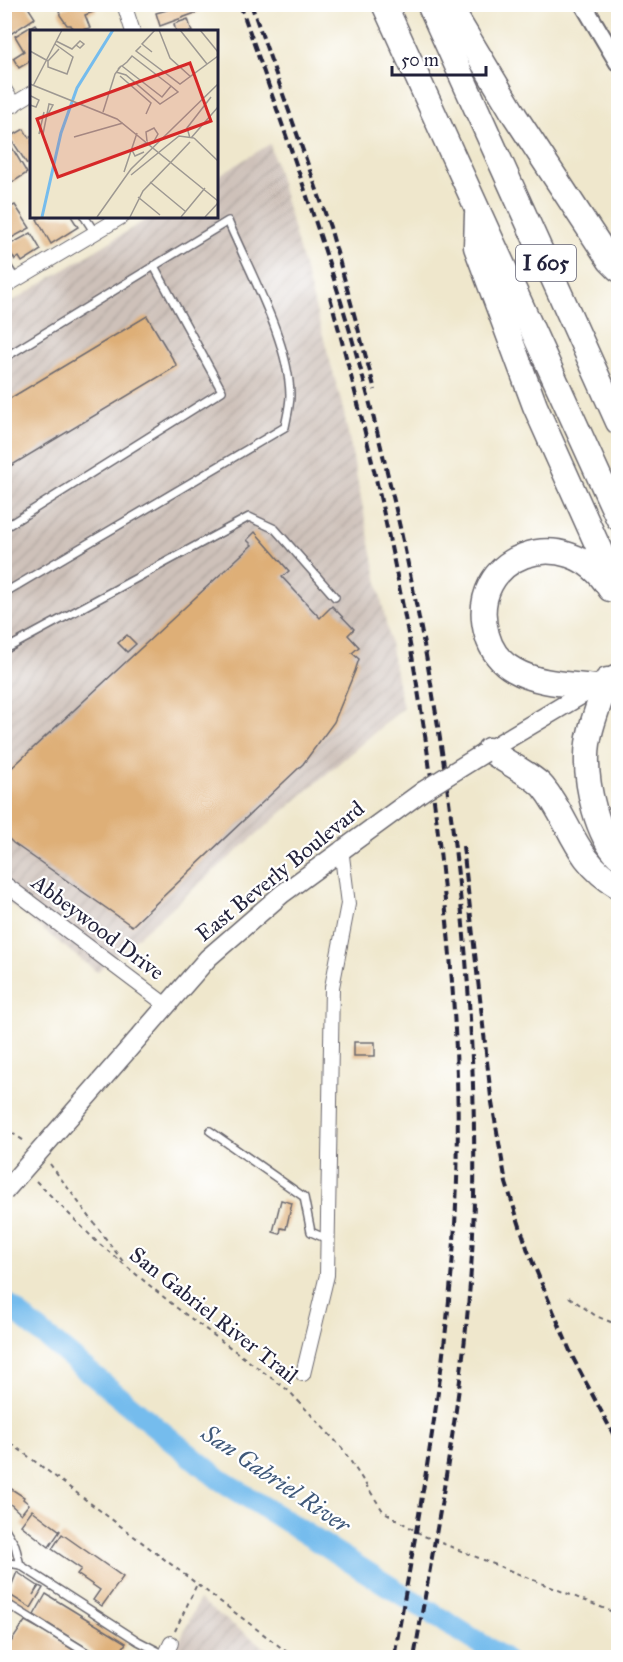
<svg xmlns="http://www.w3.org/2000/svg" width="623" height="1662" font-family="'IM FELL Great Primer',serif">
<defs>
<pattern id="industrial-furrows" width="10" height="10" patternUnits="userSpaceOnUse" patternTransform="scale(1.5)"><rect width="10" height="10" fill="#cec1b9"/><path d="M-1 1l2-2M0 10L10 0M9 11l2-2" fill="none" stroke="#b1a6a0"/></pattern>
</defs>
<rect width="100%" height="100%" fill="#fff"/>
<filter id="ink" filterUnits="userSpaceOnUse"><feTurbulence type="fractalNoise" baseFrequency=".0167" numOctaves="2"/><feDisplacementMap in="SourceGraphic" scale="12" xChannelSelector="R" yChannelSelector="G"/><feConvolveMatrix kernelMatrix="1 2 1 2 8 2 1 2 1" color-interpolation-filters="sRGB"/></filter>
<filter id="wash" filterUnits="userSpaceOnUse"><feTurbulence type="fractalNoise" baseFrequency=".008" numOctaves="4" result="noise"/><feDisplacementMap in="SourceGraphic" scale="24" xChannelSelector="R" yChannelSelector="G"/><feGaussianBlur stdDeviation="1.35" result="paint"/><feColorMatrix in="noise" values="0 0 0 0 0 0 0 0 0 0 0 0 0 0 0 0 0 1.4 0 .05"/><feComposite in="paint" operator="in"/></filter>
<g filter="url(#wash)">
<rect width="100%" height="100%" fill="#efe7cc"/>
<g fill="url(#industrial-furrows)">
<path d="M270,144L343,408L403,708L97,972L5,900V306L152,216H216V177Z"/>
<path d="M199,1600L278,1657H172Z"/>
</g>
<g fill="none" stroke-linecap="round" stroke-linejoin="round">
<path stroke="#75bced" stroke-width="22" d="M4,1302L219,1479L503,1658"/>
</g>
<g id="blocks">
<g fill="#deaf77">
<path d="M5,4H26L35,18L9,35L4,28V17L10,13Z"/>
<path d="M75,4H94L96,11L85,15L90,28L73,32L71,25H67L60,15L59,10Z"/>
<path d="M165,4H195L198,12L160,26L156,13L167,10Z"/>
<path d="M188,19L192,32H176L174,24Z"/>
<path d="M35,24L40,32H32V60L19,68L13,58L24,51L15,36Z"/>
<path d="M24,129L29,138L32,136V161L27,164L10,137Z"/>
<path d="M7,139L27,173L13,182L8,174L4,177V141Z"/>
<path d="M15,205L30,228L4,242V210Z"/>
<path d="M44,216H71L78,227L51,244L37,219Z"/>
<path d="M31,233L41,250L22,262L19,257L15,260L7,246Z"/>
<path d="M147,316L177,366L4,470V402Z"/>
<path d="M255,532L289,571L282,577L320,618L332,606L354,629L348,635L359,647L352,653L359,659L355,671L334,722L303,764L132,926L13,843L4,834V775L252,545L247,540Z"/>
<path d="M127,635L136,644L127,652L118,643Z"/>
<rect x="354" y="1042" width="21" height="14"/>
<path d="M281,1200L292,1203L286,1229L281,1228L280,1234L273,1232Z"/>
<path d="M10,1488L24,1497L23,1499L29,1504L21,1514L6,1500L4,1495Z"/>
<path d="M32,1510L60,1531L49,1547L21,1525Z"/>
<path d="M62,1534L123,1577L102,1606L93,1600L100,1590L77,1574L81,1569L52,1549Z"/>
<path d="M17,1572L38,1586L33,1595L39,1586L43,1588L31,1608L8,1594Z"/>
<path d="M46,1594L126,1643L117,1658H103L34,1615Z"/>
<path d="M25,1621L45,1632L86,1658H15L5,1651Z"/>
</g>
</g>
</g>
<g filter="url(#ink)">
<use href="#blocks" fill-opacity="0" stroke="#6a676e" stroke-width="1.5"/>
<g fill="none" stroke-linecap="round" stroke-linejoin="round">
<defs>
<g id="service">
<path d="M84,216L95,233"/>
<path d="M4,261L16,280"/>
<path d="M4,358L154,266L222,391L4,528"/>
<path d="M4,593L285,427C287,417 290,405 290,395C289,341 249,271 228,221L154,266"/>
<path d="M4,650L249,517L275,529L335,597"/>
<path d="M210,1131L304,1197L311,1232L327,1239"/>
<path d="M4,1527L15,1545L20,1565"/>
<path d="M4,1562L20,1565L138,1641L165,1655"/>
<path d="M4,1602L95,1658"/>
</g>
<g id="minor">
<path d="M124,4L133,32"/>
<path d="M4,89L14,105"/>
<path d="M4,110L32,93"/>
<path d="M4,287L123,216"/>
<path d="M4,883L166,1005"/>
<path d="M303,1374L327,1275L332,987L348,904L341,848"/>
<path d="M164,1658L171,1643"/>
</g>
<path id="tertiary" d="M583,4L618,63"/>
<g id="secondary">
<path d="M484,753L618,673"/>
<path d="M32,1160L208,958L282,894L423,791"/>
</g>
<g id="motorway">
<path d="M384,4L618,518"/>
<path d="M429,4L618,422"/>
<path d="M448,4L515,116L610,261L618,269"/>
<path d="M477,214L476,247L535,406L618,591"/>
<path d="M607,680C600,704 587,731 587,756C586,786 597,835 618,856"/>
<path d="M595,687C569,684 538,684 514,670C501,663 491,650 487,635C464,556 567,518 610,589"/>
<path d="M489,750C502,760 534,776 543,787C571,821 573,860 618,886"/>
</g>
</defs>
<use href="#service" stroke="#6a676e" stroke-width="10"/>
<use href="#minor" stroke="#6a676e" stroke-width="16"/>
<use href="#tertiary" stroke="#6a676e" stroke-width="20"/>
<use href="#secondary" stroke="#6a676e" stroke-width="21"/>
<use href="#motorway" stroke="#6a676e" stroke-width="27"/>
<g stroke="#6a676e" stroke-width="2" stroke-dasharray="4.5 4.5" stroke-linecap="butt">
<path d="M4,1128L26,1142"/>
<path d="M4,1155L11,1160"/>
<path d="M50,1164L124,1263"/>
<path d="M36,1181L97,1242L177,1308L289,1391L342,1448L383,1511L424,1536L618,1614"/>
<path d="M569,1297L596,1316L618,1325"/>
<path d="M4,1438L295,1658"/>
<path d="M175,1631L198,1582"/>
</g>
<use href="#service" stroke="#fff" stroke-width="7"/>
<use href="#minor" stroke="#fff" stroke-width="14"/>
<use href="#tertiary" stroke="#fff" stroke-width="16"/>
<use href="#secondary" stroke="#fff" stroke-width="18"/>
<use href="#motorway" stroke="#fff" stroke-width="24"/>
<g stroke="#22223b" stroke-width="4" stroke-dasharray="9 4.5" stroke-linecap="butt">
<path d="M240,4C279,116 320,228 353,342C430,613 478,913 474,1196C472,1351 441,1505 414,1658"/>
<path d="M251,4L330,227L375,390"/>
<path d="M330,297C385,498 426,693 445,901C455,1002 461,1104 456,1205C449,1358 420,1508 394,1658"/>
<path d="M463,846L491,1097L506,1183L528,1251L573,1358L618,1443"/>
</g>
<defs>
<g id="secondary-bridge">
<path d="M423,791L484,753"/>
<path d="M4,1192L32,1160"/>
</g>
</defs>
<use href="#secondary-bridge" stroke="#6a676e" stroke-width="21" stroke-linecap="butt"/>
<use href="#secondary-bridge" stroke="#fff" stroke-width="18"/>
</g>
</g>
<g text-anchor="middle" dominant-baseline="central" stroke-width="4.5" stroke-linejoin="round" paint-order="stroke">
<rect fill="#fff" stroke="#646476" stroke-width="1.5" x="516" y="245" width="60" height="36" rx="4.5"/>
<g font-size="21" font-weight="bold" fill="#22223b">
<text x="546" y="263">I 605</text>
</g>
<g font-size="22" fill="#22223b" stroke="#fff">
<text transform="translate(280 871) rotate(-39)">East Beverly Boulevard</text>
<text transform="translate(98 927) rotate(37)">Abbeywood Drive</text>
<text transform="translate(214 1315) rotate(38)">San Gabriel River Trail</text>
</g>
<g font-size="24" font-style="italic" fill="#3f5879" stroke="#fff">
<text transform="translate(276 1479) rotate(34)">San Gabriel River</text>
</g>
</g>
<g transform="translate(30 30)">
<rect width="188" height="188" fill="#efe7cc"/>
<path fill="none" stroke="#75bced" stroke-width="3" d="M12,187L31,103L47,58L83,0"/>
<path fill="none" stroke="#9d9892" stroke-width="1.5" d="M129,0L140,28L161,47M150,0L177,34M170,0L188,22M26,11L42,19L50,11L54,14L50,18L46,15M25,14L43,27L37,44L18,37V31L29,19M111,16L106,21L150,54L188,26M0,21L18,31M122,22L112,14L125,0M91,36H92L97,32L102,26L141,56L132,67L92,36M86,42L96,45L130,74L148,62L141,56M90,46L121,73L116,84M0,54L87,89L188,171M3,56L32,0M0,75L6,77L9,70L1,66M73,82L85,44L91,36L88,39M9,104L14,82M13,104L19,74L23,75L16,88M44,107L93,93M160,108L157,98L181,67M161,108L188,77M164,108L188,131M117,111L116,102L124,98L128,104L123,113M114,122L105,126L102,120L118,112M142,131L160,112M94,142L107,103M101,145L149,106L164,108M120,152L155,181M108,167L130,185M67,187L101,139L188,54M100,187L113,161L142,131M151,187L175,158M175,187L188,173"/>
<path fill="#d62828" fill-opacity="0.15" stroke="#d62828" stroke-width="3" d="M160,33L181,91L28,147L7,89Z"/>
<rect width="188" height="188" fill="none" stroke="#22223b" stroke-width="3"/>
</g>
<rect width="623" height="1662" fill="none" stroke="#fff" stroke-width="24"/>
<path d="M392 66v9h94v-9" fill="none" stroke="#22223b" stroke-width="3"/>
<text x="401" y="66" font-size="18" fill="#22223b" stroke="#ffffff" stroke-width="4.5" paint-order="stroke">50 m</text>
</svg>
